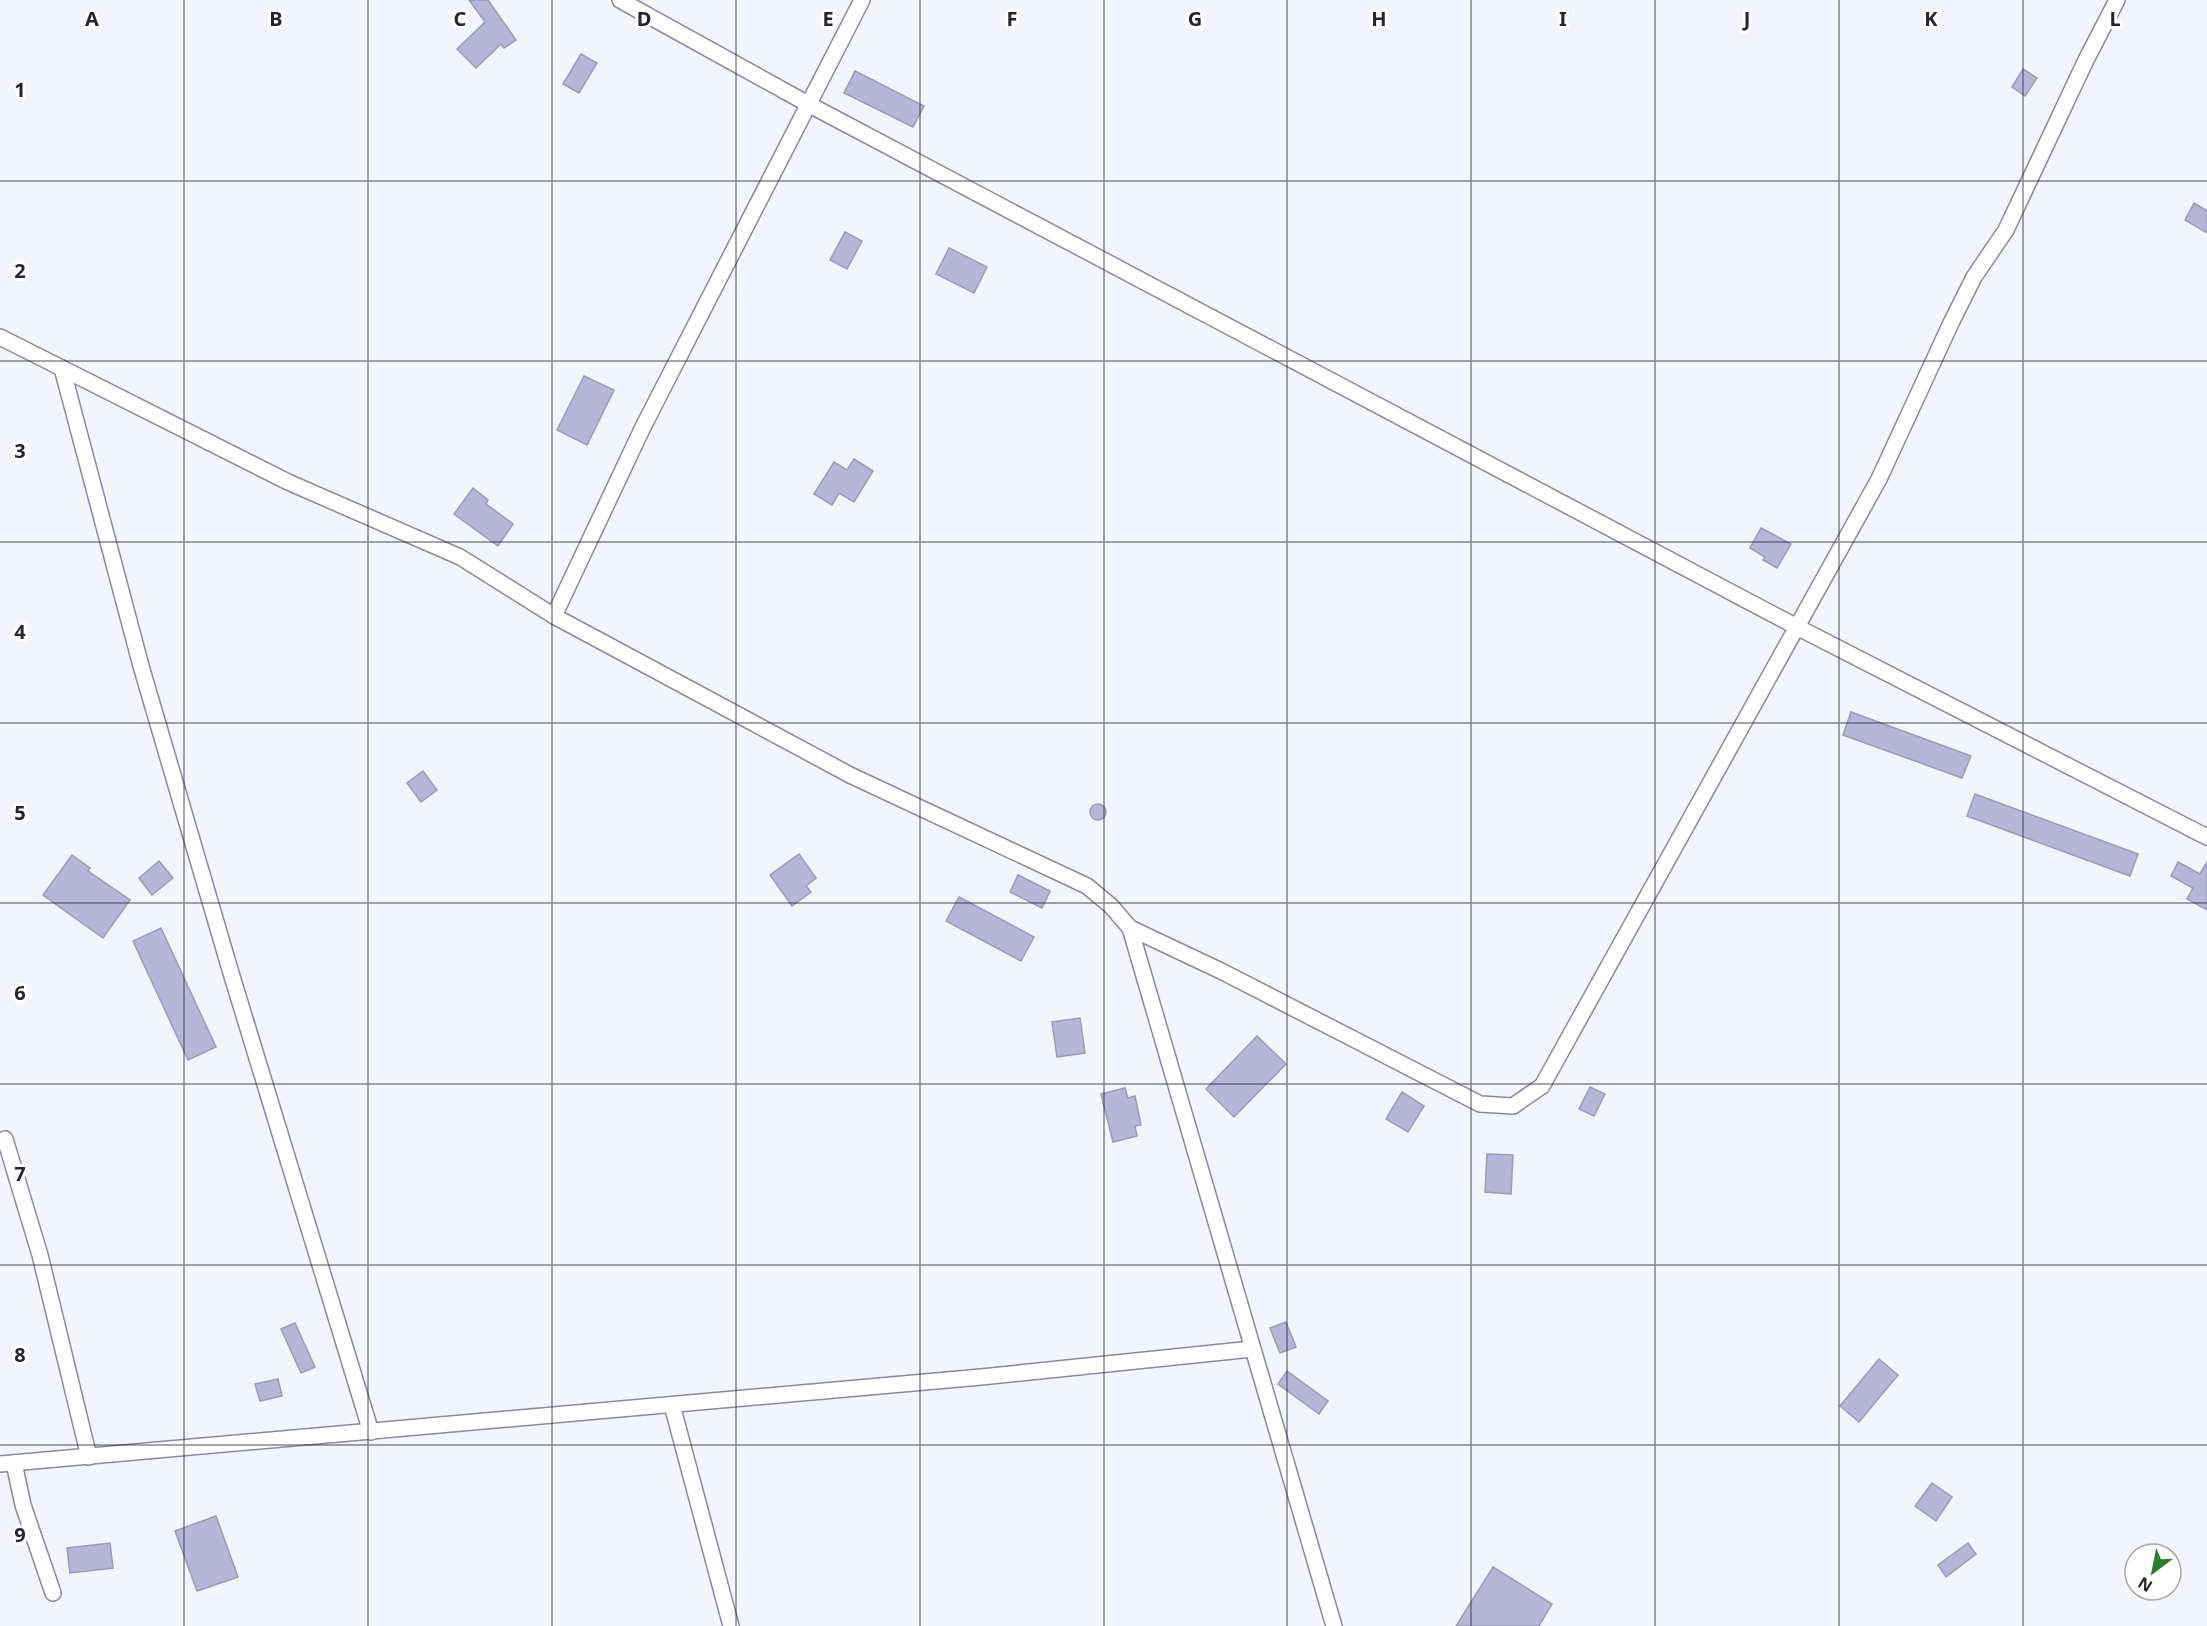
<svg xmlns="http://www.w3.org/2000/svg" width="2207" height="1626" font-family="'Noto Sans',sans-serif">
<rect width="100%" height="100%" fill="#f4f4fc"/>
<g fill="#b7b6d8" stroke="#9b9abb" stroke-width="1.5">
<path d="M469,0H488L516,40L504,48L501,44L476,68L457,49L485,22Z"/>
<path d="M581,54L597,63L579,93L563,84Z"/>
<path d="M2023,69L2037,78L2025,96L2012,87Z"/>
<path d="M855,71L924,106L913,127L844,93Z"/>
<path d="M2194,203L2207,211V233L2185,220Z"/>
<path d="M845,232L862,241L847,269L830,260Z"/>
<path d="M949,248L987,267L974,293L936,274Z"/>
<path d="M584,376L614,390L587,445L557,430Z"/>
<path d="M854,459L873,471L854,502L839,493L832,505L814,494L834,462L847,470Z"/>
<path d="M473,488L488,500L486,504L513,524L498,546L454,514Z"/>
<path d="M1761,528L1791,544L1777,568L1763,560L1765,557L1750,548Z"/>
<path d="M1851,712L1971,756L1962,778L1843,735Z"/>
<path d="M423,771L437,790L421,802L407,783Z"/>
<path d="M1975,794L2138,854L2130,876L1967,816Z"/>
<circle cx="1098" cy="812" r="8"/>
<path d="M799,854L816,878L806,886L811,892L792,906L770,875Z"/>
<path d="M72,855L90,868L88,871L130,900L103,938L43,895Z"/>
<path d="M159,861L173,878L152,895L139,878Z"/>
<path d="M2178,862L2200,874L2207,862V910L2187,899L2193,888L2171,876Z"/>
<path d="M1018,875L1050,891L1042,908L1010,892Z"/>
<path d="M959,897L1034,937L1021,961L946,921Z"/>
<path d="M161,928L216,1047L188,1060L133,941Z"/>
<path d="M1080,1018L1085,1053L1057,1057L1052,1022Z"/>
<path d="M1257,1036L1286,1064L1234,1117L1206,1089Z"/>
<path d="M1590,1087L1605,1094L1594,1116L1579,1109Z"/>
<path d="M1125,1088L1128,1098L1135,1096L1141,1125L1135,1126L1137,1136L1113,1142L1101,1094Z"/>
<path d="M1402,1092L1424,1106L1408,1132L1386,1119Z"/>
<path d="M1487,1154L1513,1155L1511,1194L1485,1192Z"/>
<path d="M1286,1322L1296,1347L1280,1353L1270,1328Z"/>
<path d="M295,1323L315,1367L301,1373L281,1329Z"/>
<path d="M1879,1359L1898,1375L1859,1422L1840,1406Z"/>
<path d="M1287,1371L1328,1401L1319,1414L1278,1384Z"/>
<path d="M278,1379L282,1396L260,1401L255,1384Z"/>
<path d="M1932,1483L1952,1497L1936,1521L1915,1506Z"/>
<path d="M216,1516L238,1577L197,1591L175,1531Z"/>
<path d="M110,1543L113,1568L70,1573L67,1548Z"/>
<path d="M1968,1543L1976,1554L1946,1577L1938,1565Z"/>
<path d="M1493,1567L1552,1604L1539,1626H1456Z"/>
</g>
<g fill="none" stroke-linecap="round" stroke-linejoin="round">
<defs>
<g id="street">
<path d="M620,0L808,104L1795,626L2207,837"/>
<path d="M0,337L288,482L460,557L554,616L850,775L1087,886L1111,906L1130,928L1334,1626"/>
<path d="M62,368L141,666L231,973L371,1432"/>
<path d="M554,616L643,427L862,0"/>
<path d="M1130,928L1221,971L1480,1104L1513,1106L1542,1086L1879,479L1951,323L1974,277L2006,230L2086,60L2117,0"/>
<path d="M5,1139L40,1255L89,1457"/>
<path d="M672,1405L731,1626"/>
<path d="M14,1463L23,1505L53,1593"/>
<path d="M0,1464L981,1377L1252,1349"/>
</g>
</defs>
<use href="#street" stroke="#8987a8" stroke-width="18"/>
<use href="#street" stroke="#fff" stroke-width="15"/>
</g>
<path fill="none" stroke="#252432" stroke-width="1.5" stroke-opacity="0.55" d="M184,0V1626M368,0V1626M552,0V1626M736,0V1626M920,0V1626M1104,0V1626M1287,0V1626M1471,0V1626M1655,0V1626M1839,0V1626M2023,0V1626M0,181H2207M0,361H2207M0,542H2207M0,723H2207M0,903H2207M0,1084H2207M0,1265H2207M0,1445H2207"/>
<g font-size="20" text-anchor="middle" font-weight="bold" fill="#252432" stroke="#fff" stroke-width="6" stroke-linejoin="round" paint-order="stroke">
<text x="92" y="26">A</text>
<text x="276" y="26">B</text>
<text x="460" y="26">C</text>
<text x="644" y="26">D</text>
<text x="828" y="26">E</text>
<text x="1012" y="26">F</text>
<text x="1195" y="26">G</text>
<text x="1379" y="26">H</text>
<text x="1563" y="26">I</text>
<text x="1747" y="26">J</text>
<text x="1931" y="26">K</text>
<text x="2115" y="26">L</text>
<text x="20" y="97">1</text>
<text x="20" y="278">2</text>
<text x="20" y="458">3</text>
<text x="20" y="639">4</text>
<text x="20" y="820">5</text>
<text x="20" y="1000">6</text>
<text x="20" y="1181">7</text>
<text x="20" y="1362">8</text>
<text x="20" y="1542">9</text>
</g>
<g transform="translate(2153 1572) rotate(212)"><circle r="28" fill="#ffffff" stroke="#a8a7ad" stroke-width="1.5"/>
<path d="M0-4.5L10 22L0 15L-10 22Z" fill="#297f2d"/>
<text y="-9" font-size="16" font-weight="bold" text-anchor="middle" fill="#252432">N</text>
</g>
</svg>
